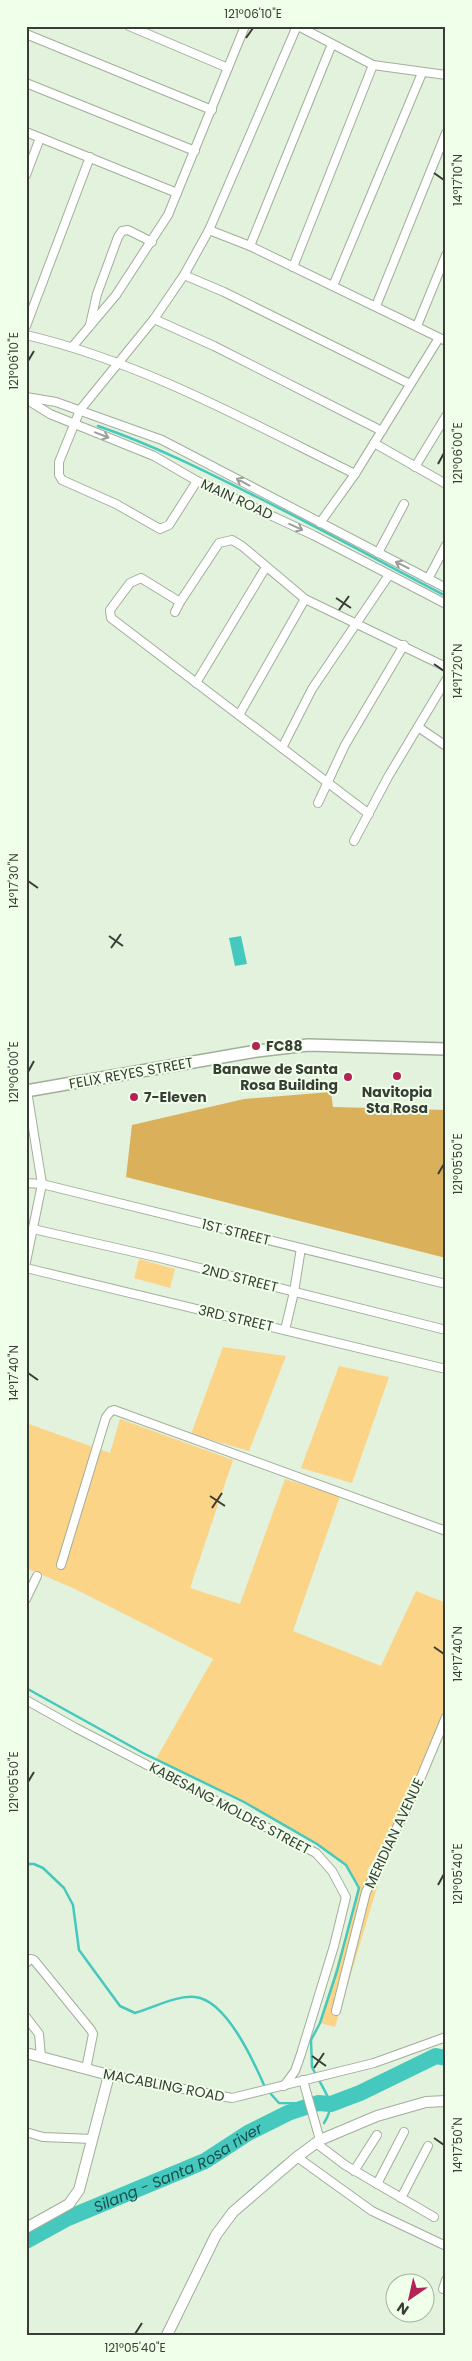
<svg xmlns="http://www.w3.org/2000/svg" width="472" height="2361" font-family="Poppins,sans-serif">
<rect width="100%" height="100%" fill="#e3f2dc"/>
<g fill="#fbd487">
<path d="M139,1259L175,1269L170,1288L134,1278Z"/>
<path d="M223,1347L286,1356L249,1451L191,1434Z"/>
<path d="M339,1366L389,1377L352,1483L301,1468Z"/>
<path d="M120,1419L233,1460L190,1588L240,1604L285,1479L340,1496L293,1631L381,1666L416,1591L446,1603V1713L420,1783L367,1871L378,1884L335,2027L320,2023L359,1888L346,1865L317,1844L244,1802L156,1759L213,1659L73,1588L26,1568V1423L110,1453Z"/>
</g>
<path fill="#dab05b" d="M331,1092L333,1107L446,1110V1258L126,1177L132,1125L244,1099Z"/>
<path fill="#45c9be" d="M241,936L247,964L235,966L229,938Z"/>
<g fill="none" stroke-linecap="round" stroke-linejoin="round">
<g stroke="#45c9be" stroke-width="2.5">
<path d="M98,426C153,445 205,471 257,497C321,529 383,563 446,596"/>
<path d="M26,1688L143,1753L244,1802L317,1844L346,1865L359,1888L337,1971L320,2023L311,2040L312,2067L315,2073"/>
<path d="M26,1864H34L43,1868L64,1888L73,1905L79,1950L120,2006L135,2013C153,2008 176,1995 195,1997C226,2000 253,2060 264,2085"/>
<path d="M319,2080C328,2098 336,2104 324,2123"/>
<path d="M270,2093L279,2103L331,2104"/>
<path d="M248,2193L285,2161"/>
</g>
<path stroke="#45c9be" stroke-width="16" id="s1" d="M26,2241L68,2218L205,2161L248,2133L288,2113L318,2103L331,2104L360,2093L436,2056L446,2058"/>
<defs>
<g id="street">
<path d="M129,26L228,68"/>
<path d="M298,26L373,65L446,75"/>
<path d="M26,34L212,110"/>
<path d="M26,83L195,151"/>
<path d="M26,132L177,193"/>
<path d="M26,175L40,138"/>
<path d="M209,230L250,246L446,341"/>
<path d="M250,246L332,44"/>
<path d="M293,267L373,65"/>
<path d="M184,275L224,292L410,384"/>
<path d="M333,286L422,73"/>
<path d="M376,306L446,133"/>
<path d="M154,319L214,346L382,431"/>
<path d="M90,325L97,294L118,237L122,231L128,230L152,242"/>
<path d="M26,326L90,157"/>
<path d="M417,326L446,255"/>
<path d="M26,335C142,362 249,422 355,474"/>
<path d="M73,346L116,295L168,215L245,26"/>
<path d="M26,397L56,402L162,440L446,588"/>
<path d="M26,399L50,414L154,456L197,481L313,535L446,604"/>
<path d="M374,443L446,484"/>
<path d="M415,467L446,416"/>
<path d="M197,481L169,525L160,529L116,504L62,480L59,475V462L80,410L154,319L184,275L209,230L297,26"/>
<path d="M320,523L355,474L439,338"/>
<path d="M378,553L404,504"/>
<path d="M428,579L446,545"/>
<path d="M180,602L141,578L130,583L110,610L111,618L369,814"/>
<path d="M175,612L180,602L219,543L232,540L242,546L305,599L446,667"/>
<path d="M196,683L266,567"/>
<path d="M239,715L305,599"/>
<path d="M418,727L446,746"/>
<path d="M282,748L312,689L389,575"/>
<path d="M318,803L345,745L404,645"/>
<path d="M354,841L388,777L446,680"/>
<path d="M26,1183L42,1184L446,1284"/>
<path d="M33,1229L160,1258L446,1330"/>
<path d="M26,1262L42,1184L27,1091"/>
<path d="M26,1268L446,1369"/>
<path d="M285,1330L294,1292L301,1248"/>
<path d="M61,1565L106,1417L111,1411L114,1410L446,1531"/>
<path d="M26,1599L37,1576"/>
<path d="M26,1700L76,1728L316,1853L332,1871L346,1897L334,1946L301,2054L295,2071L284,2086"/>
<path d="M26,1963L31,1959L34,1960L91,2030L93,2034L86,2069"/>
<path d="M336,2011L366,1892L419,1782L446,1717"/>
<path d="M26,2017L39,2034L41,2057"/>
<path d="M109,2075L232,2098L374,2063L446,2037"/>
<path d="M303,2080L320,2140"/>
<path d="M26,2132L43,2137L93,2139"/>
<path d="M316,2143L345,2165L434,2217"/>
<path d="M297,2157L372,2211L446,2246"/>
<path d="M354,2171L377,2135"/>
<path d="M377,2184L404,2132"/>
<path d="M401,2198L428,2146"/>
<path d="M443,2289L446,2280"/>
</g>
<g id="secondary">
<path d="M26,2053L109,2075L79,2190L69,2204L26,2228"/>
<path d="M167,2335L216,2235L233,2212L297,2157L320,2140L377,2116L426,2102L446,2101"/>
</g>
<path id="primary" d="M26,1091L257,1051L308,1045L446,1049"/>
</defs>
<use href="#street" stroke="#a1ae9a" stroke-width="10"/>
<use href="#secondary" stroke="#a1ae9a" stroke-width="12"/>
<use href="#primary" stroke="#a1ae9a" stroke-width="14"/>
<use href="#street" stroke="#fff" stroke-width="8"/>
<use href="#secondary" stroke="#fff" stroke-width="10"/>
<use href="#primary" stroke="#fff" stroke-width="11"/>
</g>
<defs><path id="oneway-shaft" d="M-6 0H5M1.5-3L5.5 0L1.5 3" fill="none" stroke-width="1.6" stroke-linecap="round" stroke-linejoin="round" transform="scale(1.25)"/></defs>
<g stroke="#9c9e9a">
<use href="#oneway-shaft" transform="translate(102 435) rotate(21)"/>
<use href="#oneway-shaft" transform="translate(243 482) rotate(-152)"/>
<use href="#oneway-shaft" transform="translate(296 527) rotate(25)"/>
<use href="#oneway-shaft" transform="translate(402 565) rotate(-153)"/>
</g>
<path fill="none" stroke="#383e35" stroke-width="2" d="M246,38L253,28M434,173L444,180M28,361L34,351M438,464L444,453M336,598L351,608M339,610L349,596M434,664L444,671M28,881L38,888M109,936L123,946M111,948L121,934M28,1072L34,1061M438,1174L444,1164M28,1373L38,1380M210,1496L225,1506M212,1508L222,1493M434,1647L444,1654M28,1782L34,1772M438,1885L444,1874M312,2056L326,2066M314,2068L324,2053M434,2138L444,2145M135,2334L142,2323"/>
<g fill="#b32456" stroke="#f0ffe9" stroke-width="2">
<circle cx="256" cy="1046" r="5"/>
<circle cx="397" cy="1076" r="5"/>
<circle cx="348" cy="1077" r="5"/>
<circle cx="134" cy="1097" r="5"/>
</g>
<g text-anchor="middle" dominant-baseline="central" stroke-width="4" stroke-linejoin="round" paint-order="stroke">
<g font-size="14" fill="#383e35" stroke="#f0ffe9">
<text transform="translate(237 499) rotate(25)">MAIN ROAD</text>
<text transform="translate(131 1073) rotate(-10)">FELIX REYES STREET</text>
<text transform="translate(236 1232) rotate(14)">1ST STREET</text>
<text transform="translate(240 1278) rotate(14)">2ND STREET</text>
<text transform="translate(236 1318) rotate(13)">3RD STREET</text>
<text transform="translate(230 1808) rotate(28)">KABESANG MOLDES STREET</text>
<text transform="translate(394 1833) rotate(-65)">MERIDIAN AVENUE</text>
<text transform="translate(164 2085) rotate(11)">MACABLING ROAD</text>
</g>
<g font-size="14" font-weight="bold" fill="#383e35" stroke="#f0ffe9" text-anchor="start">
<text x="266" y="1046">FC88</text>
<text x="338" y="1069" text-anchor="end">Banawe de Santa<tspan x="338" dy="16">Rosa Building</tspan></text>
<text x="397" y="1092" text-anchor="middle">Navitopia<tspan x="397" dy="16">Sta Rosa</tspan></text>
<text x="144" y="1097">7-Eleven</text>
</g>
<g font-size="15" font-style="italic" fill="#174f4b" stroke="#f0ffe9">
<text stroke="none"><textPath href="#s1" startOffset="169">Silang - Santa Rosa river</textPath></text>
</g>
</g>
<rect width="472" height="2361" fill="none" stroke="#f0ffe9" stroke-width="55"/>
<g transform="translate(410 2298) rotate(214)"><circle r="24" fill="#f0ffe9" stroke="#a6b2a1"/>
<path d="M0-4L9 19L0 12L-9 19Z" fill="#b32456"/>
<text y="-8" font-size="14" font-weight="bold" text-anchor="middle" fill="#383e35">N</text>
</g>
<rect x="28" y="28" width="416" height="2306" fill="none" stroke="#383e35" stroke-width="2"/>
<g font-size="12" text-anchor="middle" fill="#383e35">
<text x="253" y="18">121°06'10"E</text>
<text transform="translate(458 180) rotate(-90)" y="4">14°17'10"N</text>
<text transform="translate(14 361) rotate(-90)" y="4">121°06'10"E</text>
<text transform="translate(458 453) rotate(-90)" y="4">121°06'00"E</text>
<text transform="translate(458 671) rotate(-90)" y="4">14°17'20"N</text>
<text transform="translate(14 881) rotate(-90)" y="4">14°17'30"N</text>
<text transform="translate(14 1072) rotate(-90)" y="4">121°06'00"E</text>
<text transform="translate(458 1164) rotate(-90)" y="4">121°05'50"E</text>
<text transform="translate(14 1373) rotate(-90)" y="4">14°17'40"N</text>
<text transform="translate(458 1654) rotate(-90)" y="4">14°17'40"N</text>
<text transform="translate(14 1782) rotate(-90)" y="4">121°05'50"E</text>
<text transform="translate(458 1874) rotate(-90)" y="4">121°05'40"E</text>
<text transform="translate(458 2145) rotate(-90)" y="4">14°17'50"N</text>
<text x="135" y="2352">121°05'40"E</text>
</g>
</svg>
